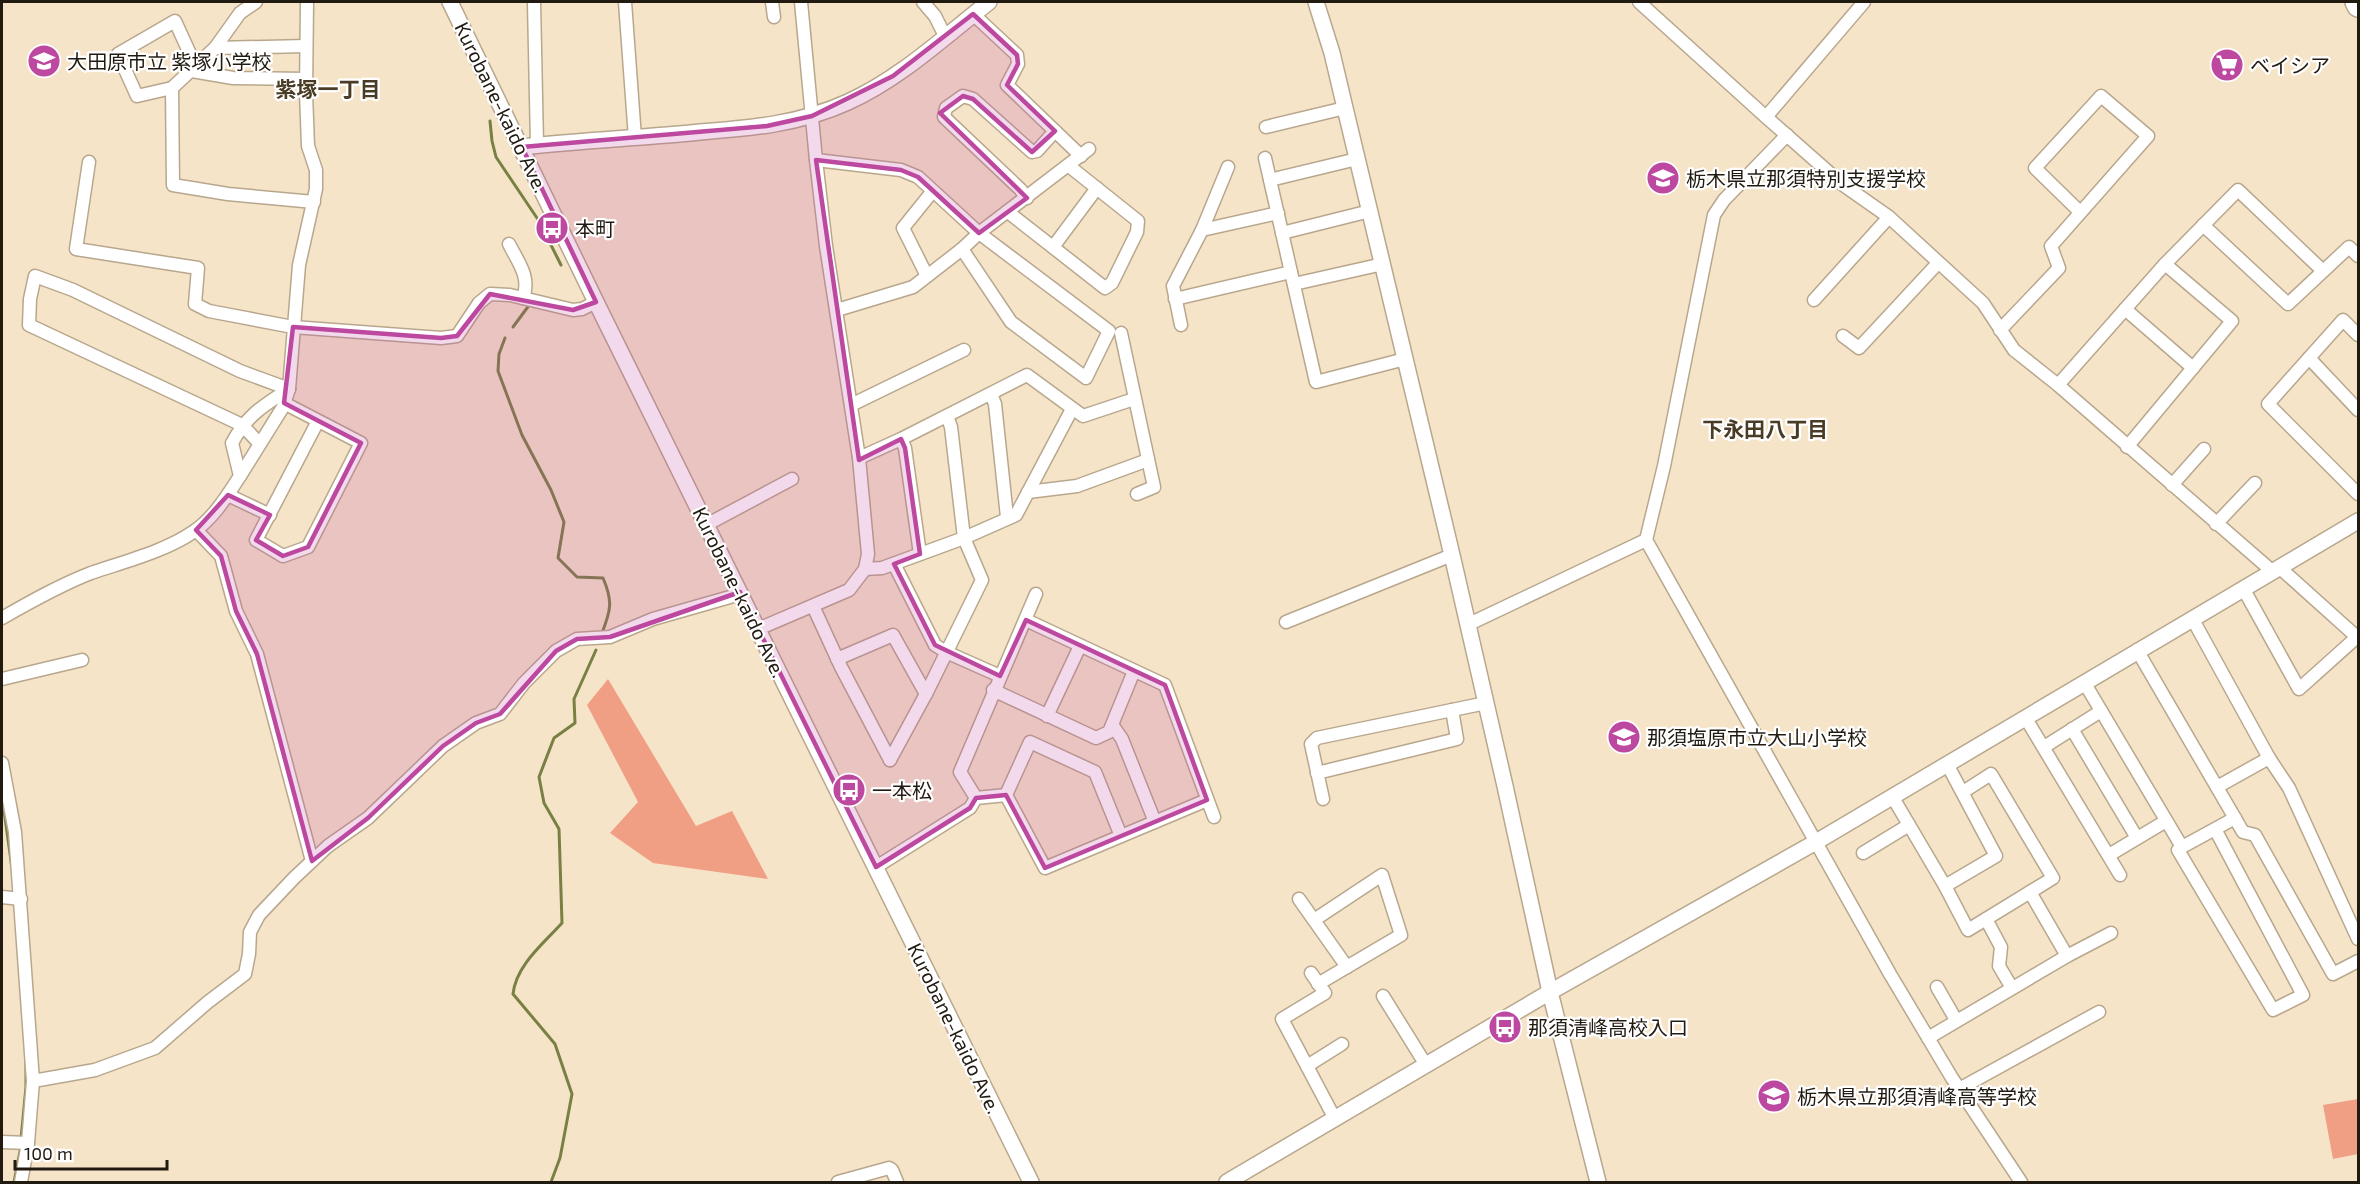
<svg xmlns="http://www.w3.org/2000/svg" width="2360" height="1184" font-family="'Exo 2','Noto Sans JP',sans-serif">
<rect width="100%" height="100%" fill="#f6e4c9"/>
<g fill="#f09e84">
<path d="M608,679L696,826L732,811L768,879L653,863L610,833L638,802L587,705Z"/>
<path d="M2358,1099V1154L2333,1159L2323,1105Z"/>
</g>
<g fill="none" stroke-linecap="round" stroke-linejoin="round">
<g stroke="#788143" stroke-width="3">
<path d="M490,121L492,141L496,157L539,221L561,265"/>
<path d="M513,327L530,304"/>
<path d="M505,338L499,354L498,371L522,435L551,490L564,522L558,558L577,577L603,578C613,601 611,610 602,633"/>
<path d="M2,796L12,868"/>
<path d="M21,1139L26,1087V1062"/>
<path d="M14,1182L21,1146"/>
<path d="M551,1182L560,1158L572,1094L555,1044L513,994C516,965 544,943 562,923L559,829L544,803L539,777L554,738L575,723L574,699L596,650"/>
</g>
<defs>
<g id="minor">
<path d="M534,2L537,145"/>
<path d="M625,2L635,138"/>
<path d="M772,2L774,17"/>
<path d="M923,2L935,16L946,38"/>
<path d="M1639,2L1766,117L1842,184L1889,217L1983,303L2014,350L2058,385L2272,571"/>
<path d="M973,14L1017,55L1018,64L1007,85L1081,156"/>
<path d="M215,48L306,46"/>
<path d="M196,67L175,21L118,54L137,96L172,88L215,48L240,13L256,2"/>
<path d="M192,71L233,78L306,79"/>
<path d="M172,88L173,185L228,194L314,202"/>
<path d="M1766,117L1864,2"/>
<path d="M1266,127L1345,108"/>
<path d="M1787,135L1724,200L1714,215L1664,466L1646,540L1890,974L1952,1078L2021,1182"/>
<path d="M1265,158L1316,382L1405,359"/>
<path d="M816,160L901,170L918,177L979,233L1109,331L1086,378L1011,322L962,249L913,287L837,310"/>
<path d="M89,162L76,249L198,268L195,304L209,311L293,327L441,338L457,336L479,303L490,294L510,295L573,310L582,309L596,302"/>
<path d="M1270,180L1357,159"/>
<path d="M1027,198L1020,189L944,117L946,108L963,96L973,99L1032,152L1037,151L1055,131"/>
<path d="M1008,212L1105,288L1112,283L1137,232L1138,221L1069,166"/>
<path d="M2203,225L2288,304L2349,247L2358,256"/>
<path d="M1202,230L1278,213"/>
<path d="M1282,233L1370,211"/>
<path d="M509,244C518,262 531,277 523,298"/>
<path d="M1053,247L1097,188"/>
<path d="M962,249L979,233L1089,149"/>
<path d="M927,276L903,228L932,192"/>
<path d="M1294,284L1383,264"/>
<path d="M1175,299L1291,272"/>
<path d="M1814,300L1889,217"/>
<path d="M2125,309L2193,368"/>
<path d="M1181,325L1173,286L1202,230L1228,167"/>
<path d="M2000,330L2059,268L2051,246L2148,136L2101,96L2035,168L2080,212"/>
<path d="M1121,333L1154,487L1137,494"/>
<path d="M2358,335L2343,320L2268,404L2358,494"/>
<path d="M1843,336L1859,348L1938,263"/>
<path d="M2309,358L2358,410"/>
<path d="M2058,385L2165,264L2238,190L2323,271"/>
<path d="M991,394L995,404L1007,517"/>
<path d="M284,403L361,443L308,547L283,556L256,540L318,421"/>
<path d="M851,405L964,350"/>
<path d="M947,416L951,427L964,538L1016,515L1072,409"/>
<path d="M901,439L905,448L920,554"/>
<path d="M259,443L242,425L29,325L30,299L35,276L73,290L240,371L289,389"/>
<path d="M2127,447L2232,321L2165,264"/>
<path d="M859,458L901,439L1027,375L1083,416L1134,399"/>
<path d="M240,476L283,407L289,389L299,265L316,189V170L308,146L306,93L307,2"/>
<path d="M2172,485L2204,449"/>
<path d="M1028,492L1077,486L1148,460"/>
<path d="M228,495L270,515"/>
<path d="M2216,524L2255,483"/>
<path d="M706,525L792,479"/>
<path d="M196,530L221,556L236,611L257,654L312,861"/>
<path d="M894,564L935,645L946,652L1000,676"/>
<path d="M2279,567L2358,638"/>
<path d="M865,569L882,568L964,538L982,580L926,694L890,760"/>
<path d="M2243,588L2299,689L2357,637"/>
<path d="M813,606L841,667L890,760"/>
<path d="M2,618C30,602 60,585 91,573C123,562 166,551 193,532C213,519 227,496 240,476L232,443C247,415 263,406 289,389"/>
<path d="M2192,618L2269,758L2289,788L2358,939"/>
<path d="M1026,620L1165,685L1214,817"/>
<path d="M1286,622L1452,555"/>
<path d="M1467,625L1646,540"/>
<path d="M758,629L849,590L865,569L868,554L859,458L826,246L816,160L801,2"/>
<path d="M2137,650L2243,832L2255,835L2333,974L2358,961"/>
<path d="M837,659L893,635L926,694"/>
<path d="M2,679L82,660"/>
<path d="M2084,682L2182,847"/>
<path d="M993,690L1096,738L1109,732L1134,671"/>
<path d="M1047,716L1080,646"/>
<path d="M2025,717L2120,875"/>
<path d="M1113,726L1122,739L1155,822"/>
<path d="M2072,729L2137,838"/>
<path d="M2044,747L2101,711"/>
<path d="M2,763L15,832L33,1081L28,1143L21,1182"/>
<path d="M1317,773L1457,739L1452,710"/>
<path d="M2217,787L2269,758"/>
<path d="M1006,795L1045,868L1207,800"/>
<path d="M1892,796L1945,886L1968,930L2053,878L1991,774L1963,792"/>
<path d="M976,798L1006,795L1030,742L1095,772L1121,836"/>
<path d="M1323,799L1311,744L1317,738L1486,703"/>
<path d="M2215,829L2303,995L2273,1010L2178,850L2182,847L2235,818"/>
<path d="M1863,853L1909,825"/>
<path d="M2109,855L2166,821"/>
<path d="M876,867L970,808L976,798L960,772L1036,594"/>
<path d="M1945,886L1996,856L1947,764"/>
<path d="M2030,892L2067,956"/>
<path d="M2,897L21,899"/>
<path d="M1299,899L1347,967"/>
<path d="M1986,919L2001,947L1999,966L2012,988"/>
<path d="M1314,920L1382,875L1401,935L1318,984"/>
<path d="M1311,973L1325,993L1282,1019L1335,1119"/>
<path d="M1937,987L1956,1020"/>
<path d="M1383,996L1426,1065"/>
<path d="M1928,1038L2067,956L2111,933"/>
<path d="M1307,1066L1342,1044"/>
<path d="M33,1081L95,1070L155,1048L208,1002L245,974L249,954L250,932L259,915L294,878L328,846L368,818L443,746L476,723L500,714L524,683L556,651L577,639L610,637L653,619L730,597L740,592"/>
<path d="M1959,1089L2099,1012"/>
<path d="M2,1142L28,1143"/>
<path d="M838,1182L889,1168L892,1170L897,1182"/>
</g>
<g id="tertiary">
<path d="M450,2L596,302L1031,1182"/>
<path d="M1316,2L1332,53L1345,108L1452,555L1505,786L1550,992L1598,1182"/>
<path d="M522,147C582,140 641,138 700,132C752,128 800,124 848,102C901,78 944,37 989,2"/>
<path d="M1227,1182L1550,992L1816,842L2358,521"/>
</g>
<path id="trunk" d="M2356,2L2358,6"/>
</defs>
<use href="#minor" stroke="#b8a78d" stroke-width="15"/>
<use href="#tertiary" stroke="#b8a78d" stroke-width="18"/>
<use href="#trunk" stroke="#b8a78d" stroke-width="24"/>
<use href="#minor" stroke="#fff" stroke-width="12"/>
<use href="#tertiary" stroke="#fff" stroke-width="15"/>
<use href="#trunk" stroke="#fff" stroke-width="21"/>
</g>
<path fill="#bd48a0" fill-opacity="0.2" stroke="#bd48a0" stroke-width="4.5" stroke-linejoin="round" d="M973,14L1017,55L1018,64L1007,85L1055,131L1032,152L973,99L963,96L940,113L1027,198L979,233L918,177L901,170L816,160L859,460L901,439L905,448L920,554L894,564L935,645L1000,676L1026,620L1165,685L1207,800L1045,868L1006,795L976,798L970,808L876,867L740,592L610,637L577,639L556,651L500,714L476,723L443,746L368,818L312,861L257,654L236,611L221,556L196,530L228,495L270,515L256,540L283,556L308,547L361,443L284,403L293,327L441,338L457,336L490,294L573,310L596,302L522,147L767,126L812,116L893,76Z"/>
<defs>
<symbol id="school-disc" viewBox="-11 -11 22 22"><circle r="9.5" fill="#bd48a0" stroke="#fff"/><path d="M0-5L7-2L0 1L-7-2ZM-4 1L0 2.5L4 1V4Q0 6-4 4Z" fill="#fff"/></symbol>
<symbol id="supermarket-disc" viewBox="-11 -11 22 22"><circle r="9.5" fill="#bd48a0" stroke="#fff"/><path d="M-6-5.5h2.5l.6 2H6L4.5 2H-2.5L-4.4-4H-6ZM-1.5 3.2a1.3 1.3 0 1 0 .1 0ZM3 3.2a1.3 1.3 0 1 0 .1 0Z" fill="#fff"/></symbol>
<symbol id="bus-disc" viewBox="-11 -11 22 22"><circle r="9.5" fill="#bd48a0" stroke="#fff"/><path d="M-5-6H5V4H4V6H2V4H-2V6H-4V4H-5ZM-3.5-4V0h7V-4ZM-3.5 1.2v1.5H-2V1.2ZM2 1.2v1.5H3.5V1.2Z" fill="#fff"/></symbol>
</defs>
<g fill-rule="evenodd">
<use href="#school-disc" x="25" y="42" width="38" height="38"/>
<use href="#supermarket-disc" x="2208" y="46" width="38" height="38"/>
<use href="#school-disc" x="1644" y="159" width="38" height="38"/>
<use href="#bus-disc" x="533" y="209" width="38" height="38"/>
<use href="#school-disc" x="1605" y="718" width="38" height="38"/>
<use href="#bus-disc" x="830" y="771" width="38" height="38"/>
<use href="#bus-disc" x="1486" y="1008" width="38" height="38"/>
<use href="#school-disc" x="1755" y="1077" width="38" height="38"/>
</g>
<g text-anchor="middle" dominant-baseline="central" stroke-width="4.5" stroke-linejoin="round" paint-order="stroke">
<g font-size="20" fill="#211a11" stroke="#fff" text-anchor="start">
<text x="67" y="61">大田原市立 紫塚小学校</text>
<text x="2250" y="65">ベイシア</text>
<text x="1686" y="178">栃木県立那須特別支援学校</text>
<text x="575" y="228">本町</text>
<text x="1647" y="737">那須塩原市立大山小学校</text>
<text x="872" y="790">一本松</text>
<text x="1528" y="1027">那須清峰高校入口</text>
<text x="1797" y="1096">栃木県立那須清峰高等学校</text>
</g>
<g font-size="20" fill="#211a11" stroke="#fff">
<text transform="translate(502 107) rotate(64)">Kurobane-kaido Ave.</text>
<text transform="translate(740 592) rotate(64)">Kurobane-kaido Ave.</text>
<text transform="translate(955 1028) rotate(64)">Kurobane-kaido Ave.</text>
</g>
<g font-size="21" font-weight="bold" fill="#493b24" stroke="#fff">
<text x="328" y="88">紫塚一丁目</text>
<text x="1765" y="428">下永田八丁目</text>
</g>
</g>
<rect width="2360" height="1184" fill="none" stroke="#211a11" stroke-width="6"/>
<path d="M15 1160v9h152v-9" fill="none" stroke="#211a11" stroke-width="3"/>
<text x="24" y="1160" font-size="18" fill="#211a11" stroke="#ffffff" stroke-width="4.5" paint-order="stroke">100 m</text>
</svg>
